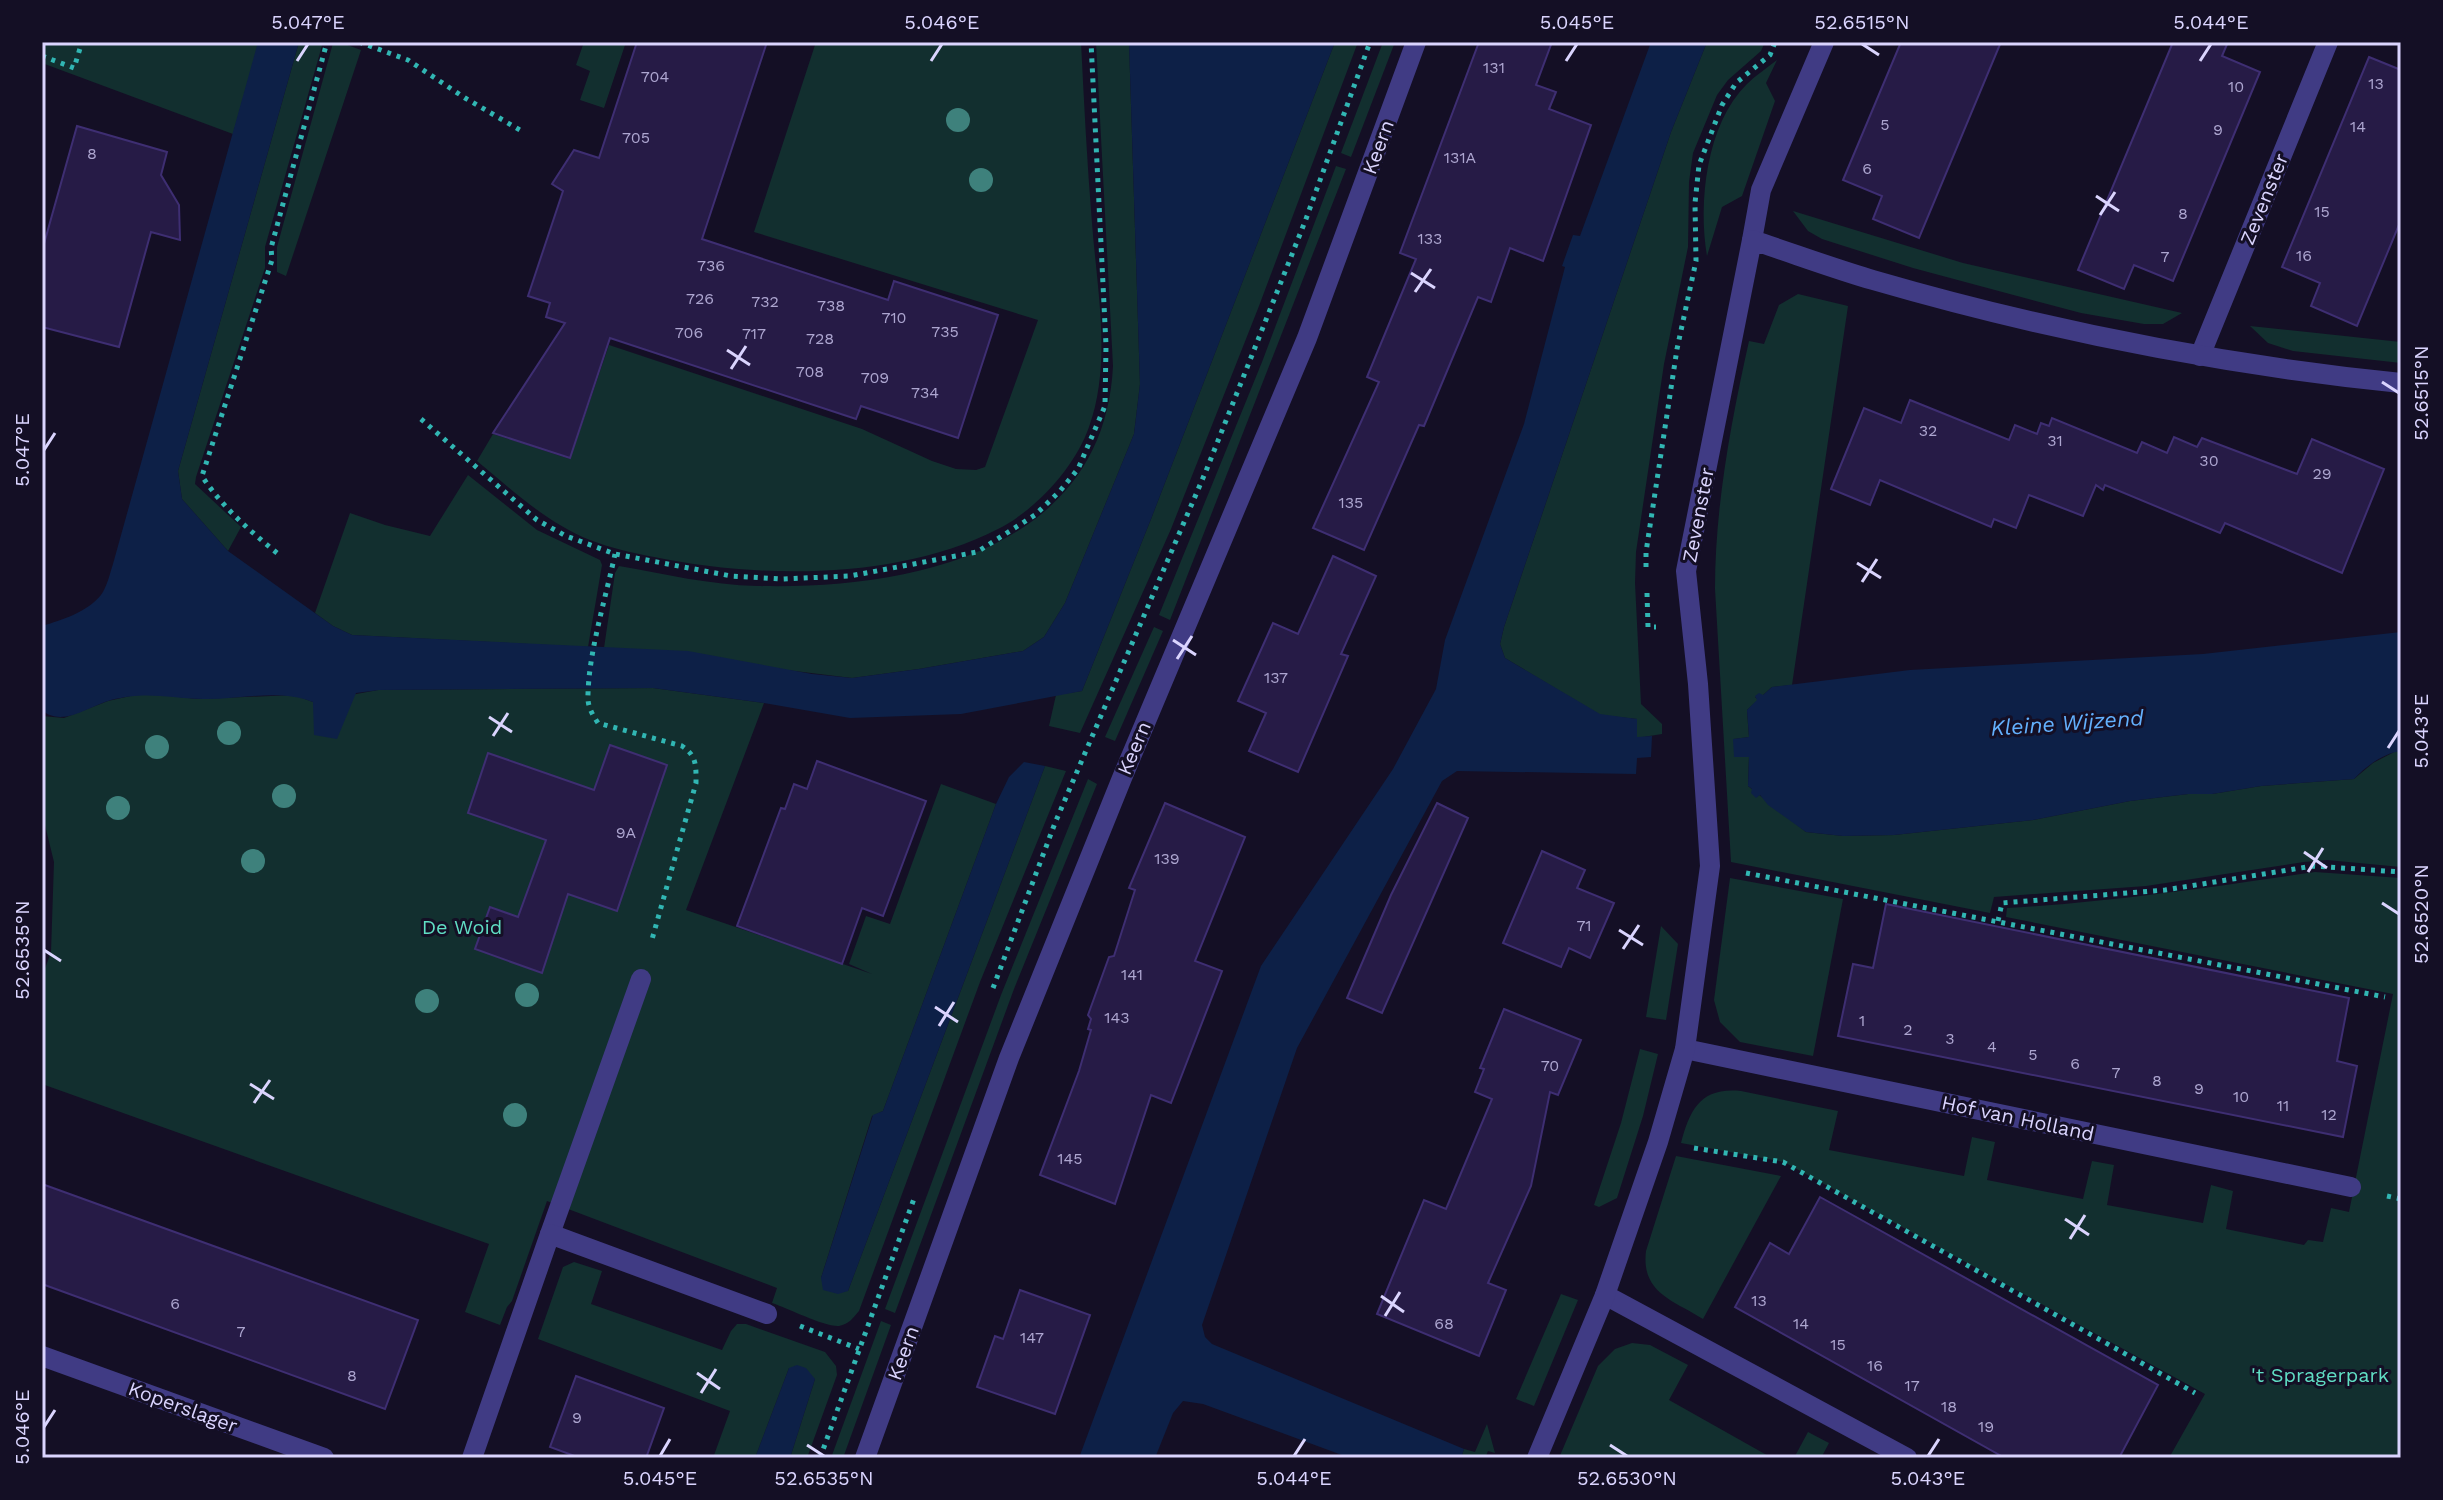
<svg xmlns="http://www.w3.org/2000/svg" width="2443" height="1500" font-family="'Work Sans',sans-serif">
<rect width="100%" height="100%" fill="#140f25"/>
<g fill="#122f2f">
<path d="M42,42H259L233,134L42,63Z"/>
<path d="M299,42H323L265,247V268L196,477L195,484L241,527L228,551L182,499L178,471Z"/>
<path d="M584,42H626L604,108L580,100L590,71L576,65Z"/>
<path d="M816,42H1081C1084,102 1087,163 1092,223C1097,290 1112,363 1089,427C1075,467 1036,510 998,529C899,580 761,579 654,557C633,553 610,548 590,540C547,523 512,490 477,461L493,434L570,459L609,345L862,429L932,461L956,469L976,470L985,467L1038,320L754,232Z"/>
<path d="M1096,42H1129L1140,384L1134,434L1065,603L1044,637L1023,651L919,669L852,678L604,648L615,573L619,566C664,574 711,585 757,586C909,590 1104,551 1113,366Z"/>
<path d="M1335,42H1358L1259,306L1171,529L1080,733L1049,726L1056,695L1082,691L1151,519Z"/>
<path d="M1383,42H1395L1351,157L1341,153Z"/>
<path d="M1707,42H1765L1761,51L1728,80L1717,95L1693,153L1689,182L1688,247L1664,364L1636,552L1635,583L1641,704L1662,724V734L1637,738V719L1600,715L1505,658L1500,644L1504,627L1671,132Z"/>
<path d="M333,43H342L361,50L286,276L277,272V247Z"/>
<path d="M1777,60L1766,83L1775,101L1742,196L1722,207L1707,256C1698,203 1706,124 1747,84C1756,75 1767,68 1777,60Z"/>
<path d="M1336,166L1346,169L1170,620L1159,615L1262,362Z"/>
<path d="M1793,211L1963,263L2182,313L2163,324H2144L2081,313L1913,268L1822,239L1808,231Z"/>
<path d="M1798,294L1848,306L1792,685L1772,687L1763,695L1755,697L1758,700L1747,710L1749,737L1734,739L1749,757L1748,786L1806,832L1843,836L1894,835L2033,820L2130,801L2188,794H2212L2261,786L2354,779L2373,763L2396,751H2401V867L2327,860L2304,862L2146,886L1994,897L1990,913L1731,862L1715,589C1715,506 1731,422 1749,341L1764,344L1779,305Z"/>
<path d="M2250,326L2401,342V363L2293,351L2268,343Z"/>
<path d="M468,475L537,530L600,560L602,565L588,647L352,635L333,626L315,613L350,513L385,525L430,536Z"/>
<path d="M1154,627L1163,631L1115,741L1105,737Z"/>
<path d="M653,688L764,703L686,910L872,974L849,964L866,916L890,924L941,784L996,804L883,1111L872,1116L821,1278L848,1291L1045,766L1066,771L980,982L859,1311C853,1318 849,1324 839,1326C824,1327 788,1308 772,1303L777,1288L547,1201L512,1301L507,1307L500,1325L465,1312L489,1244L42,1084V977L51,952L54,862L42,813V716L64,718L108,701L144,693L197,699L294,695L313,702L378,690Z"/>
<path d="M1088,779L1097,784L1014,989L895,1313L885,1309L1001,995Z"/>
<path d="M2315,872L2401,878V1458H2169L2205,1394L1784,1162L1681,1143C1690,1109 1701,1087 1741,1091L1838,1111L1829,1150L1964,1176L1972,1137L1995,1142L1987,1180L2083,1199L2092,1161L2114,1165L2107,1205L2203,1223L2211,1185L2233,1191L2226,1229L2304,1245L2308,1240L2323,1242L2331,1208L2349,1212L2393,994L2006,917L2007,908C2111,902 2212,887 2315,872Z"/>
<path d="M1730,878L1843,899L1813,1056L1740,1042L1720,1022L1714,1000Z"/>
<path d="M1661,926L1678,944L1666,1020L1646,1017Z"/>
<path d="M1640,1049L1658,1054L1643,1116L1617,1198L1599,1207L1594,1205L1621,1123Z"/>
<path d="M1676,1156L1781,1176L1703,1319C1673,1300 1641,1293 1646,1251Z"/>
<path d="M574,1262L602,1271L591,1304L722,1350L731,1331L737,1324H746L825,1352L836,1366L837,1375L807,1458H790L815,1379L789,1368L755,1458H713L730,1411L538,1339L563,1267Z"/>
<path d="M1561,1294L1578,1300L1534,1406L1516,1399Z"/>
<path d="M881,1321L891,1325L843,1458H831Z"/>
<path d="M1632,1343L1650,1345L1688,1365L1669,1400L1772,1458H1559L1598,1366L1615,1349Z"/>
<path d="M1487,1424L1495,1453L1488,1451L1485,1458H1461L1464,1449L1475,1452Z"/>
<path d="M1808,1432L1829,1443L1821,1458H1794Z"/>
</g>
<g fill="#0d2047">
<path d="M258,42H299L178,471L182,499L228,551L333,626L352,635L688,651L812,674L852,678L919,669L1023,651L1044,637L1065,603L1134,434L1140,384L1129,42H1335L1151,519L1082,691L961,714L850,718L764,703L653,688L379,690L356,693L337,739L314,735L313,702C278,688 239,700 203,699C168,698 146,691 111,700C89,706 62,728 42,710V626C62,620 87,612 101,595C107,587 110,573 113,564Z"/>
<path d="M1651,42H1707L1671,132L1504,627L1500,644L1505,658L1600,714L1637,719V737L1652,736L1651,757L1637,758L1636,774L1457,771L1442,781L1297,1048L1202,1325L1205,1337L1212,1344L1464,1449L1461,1458H1350L1203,1404L1183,1401L1173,1413L1155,1458H1079L1261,966L1393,769L1436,689L1445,640L1524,424L1565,267L1562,266L1573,235L1580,236Z"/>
<path d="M2401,632V751C2384,753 2366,766 2354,779L2261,786L2212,794H2188L2130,801L2033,820L1894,835L1843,836L1806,832L1768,805L1760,795L1756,798L1751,793L1752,789L1748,786L1749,757H1734L1733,739L1749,737L1747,710L1757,700L1755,696L1759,693L1763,695L1772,687L1910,670L2203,654Z"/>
<path d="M1024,762L1045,766L848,1291L838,1294L823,1290L821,1278L873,1115L883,1111L996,804L1009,777Z"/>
<path d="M797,1365L806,1368L815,1379L790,1458H755L789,1368Z"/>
</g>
<g fill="#261b46" stroke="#3e2e72" stroke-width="2">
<path d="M637,42H767L702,239L888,300L894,281L998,315L958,438L861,406L856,419L610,338L570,458L493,433L565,323L546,317L550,303L528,296L563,191L552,184L574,150L599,158Z"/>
<path d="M1479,42H1552L1536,85L1556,92L1549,109L1591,125L1543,261L1510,248L1491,302L1478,297L1424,426L1419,425L1364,550L1313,528L1379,382L1367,377L1416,259L1400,253Z"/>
<path d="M1901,42H2001L1919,238L1873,219L1882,196L1843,180Z"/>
<path d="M2173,42H2228L2222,56L2260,72L2173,281L2134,265L2124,289L2078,270Z"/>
<path d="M2369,57L2401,70V220L2357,326L2311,306L2320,283L2282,267Z"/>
<path d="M77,126L167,152L161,175L179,205L180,240L151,232L119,347L42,327V251Z"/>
<path d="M1910,400L2009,440L2015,425L2037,434L2041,423L2049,426L2052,418L2137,453L2142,442L2167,453L2174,437L2197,447L2202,438L2297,474L2312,439L2384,469L2342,573L2225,523L2220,533L2105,485L2103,490L2096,485L2083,516L2029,495L2016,528L1994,519L1991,527L1880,480L1870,505L1831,489L1864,408L1901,423Z"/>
<path d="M1333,556L1376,576L1341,654L1348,656L1298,772L1249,751L1266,713L1238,701L1273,623L1298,634Z"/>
<path d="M610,745L667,765L617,911L568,894L542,973L475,949L490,907L518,917L546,840L468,813L488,753L594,790Z"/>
<path d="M817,761L926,801L883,916L862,908L842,964L737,926L781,808L785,809L794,784L807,789Z"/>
<path d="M1165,803L1245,837L1195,961L1222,971L1171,1103L1151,1095L1115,1204L1040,1175L1079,1071L1091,1030L1088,1029L1091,1019L1088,1015L1109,957L1114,956L1135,890L1129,888Z"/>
<path d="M1437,803L1468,818L1382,1013L1347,998L1391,895Z"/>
<path d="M1542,851L1585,870L1577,888L1614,903L1590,958L1569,948L1561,967L1503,943Z"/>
<path d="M1886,904L2349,998L2337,1061L2357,1066L2343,1137L1838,1036L1853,964L1873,968Z"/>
<path d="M1504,1009L1581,1040L1558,1095L1550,1092L1531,1186L1488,1283L1506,1290L1479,1356L1377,1314L1424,1200L1446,1209L1492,1099L1475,1092L1484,1069L1480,1068Z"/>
<path d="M42,1184L418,1320L385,1409L42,1284Z"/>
<path d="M1820,1197L2158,1385L2119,1458H2005L1735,1307L1770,1243L1789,1254Z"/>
<path d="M1020,1290L1090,1315L1055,1414L977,1387L995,1336L1003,1339Z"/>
<path d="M576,1376L664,1408L646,1458H580L550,1447Z"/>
</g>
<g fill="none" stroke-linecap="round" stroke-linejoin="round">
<g stroke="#31b6b3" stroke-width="5" stroke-dasharray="4 6" stroke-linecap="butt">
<path d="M359,42L408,60L465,98L520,130"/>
<path d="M42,56L74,68L82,42"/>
<path d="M421,419L537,520L566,536L615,554L731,576L782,579L850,576L977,552L1035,515L1060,491L1078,469L1105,406L1106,345L1091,42"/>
<path d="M277,553C249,530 222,507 202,476L272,260L271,248L327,42"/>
<path d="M615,554C606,597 589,651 588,694C587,706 592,714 598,723L682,746C697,756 696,766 696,783L651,943"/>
<path d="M1646,567V552L1677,349L1696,261L1695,203L1699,165L1722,105L1736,83L1770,55L1775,42"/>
<path d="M1647,593L1648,627H1656"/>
<path d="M1746,873L2385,997"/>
<path d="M1998,921L2002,903L2165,890L2313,866L2401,872"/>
<path d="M993,988L1055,823L1206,471L1306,219L1370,42"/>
<path d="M1694,1148L1783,1162L2195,1393"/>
<path d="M2387,1196L2401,1199"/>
<path d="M800,1326L859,1349"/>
<path d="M820,1458L915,1196"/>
</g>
<g stroke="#403b84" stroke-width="20">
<path d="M1752,240L1761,190L1824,42"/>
<path d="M2200,356L2328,42"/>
<path d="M1685,1049L2351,1187"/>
<path d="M550,1234L641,979"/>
<path d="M1605,1295L1907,1458"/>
<path d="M42,1356L324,1458"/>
<path d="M472,1458L550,1234L767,1314"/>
<path d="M865,1458L1009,1058L1122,778L1307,338L1416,42"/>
<path d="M1537,1458L1605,1295L1658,1142L1685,1049L1710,866L1698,684L1686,571L1752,240C1792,253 1832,268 1873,280C2045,330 2223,365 2401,383"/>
</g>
</g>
<g fill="#3e817c">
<circle cx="958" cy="120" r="12"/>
<circle cx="981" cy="180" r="12"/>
<circle cx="229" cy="733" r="12"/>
<circle cx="157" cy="747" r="12"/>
<circle cx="284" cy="796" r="12"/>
<circle cx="118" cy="808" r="12"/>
<circle cx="253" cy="861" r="12"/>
<circle cx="527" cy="995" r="12"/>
<circle cx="427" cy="1001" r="12"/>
<circle cx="515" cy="1115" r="12"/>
</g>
<path fill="none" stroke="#dad4fe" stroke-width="3" d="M1862,44L1879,55M297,61L308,44M931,61L942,44M1566,61L1577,44M2200,61L2211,44M2096,196L2119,211M2100,215L2115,192M1411,273L1435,288M1415,292L1431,269M727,350L750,365M731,369L746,346M2382,382L2399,393M44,450L55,433M1857,563L1881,578M1862,582L1877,559M1173,640L1196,655M1177,659L1192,636M489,717L512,732M493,736L508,713M2388,748L2399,731M2304,852L2327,868M2308,872L2323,848M2382,903L2399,914M1619,930L1643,945M1623,949L1639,925M44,950L61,961M935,1007L958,1022M939,1026L954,1002M250,1084L274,1099M254,1103L270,1080M2065,1219L2089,1235M2070,1239L2085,1215M1381,1296L1404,1312M1385,1316L1400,1292M697,1373L720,1389M701,1393L716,1369M44,1427L55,1410M807,1445L824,1456M1610,1445L1627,1456M660,1456L670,1439M1294,1456L1305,1439M1928,1456L1939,1439"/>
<g text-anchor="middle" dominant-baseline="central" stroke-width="6" stroke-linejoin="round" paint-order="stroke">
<g font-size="16" fill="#ada6d0">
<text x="1494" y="67">131</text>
<text x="655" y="76">704</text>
<text x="2376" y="83">13</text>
<text x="2236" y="86">10</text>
<text x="1885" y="124">5</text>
<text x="2358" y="126">14</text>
<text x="2218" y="129">9</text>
<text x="636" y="137">705</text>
<text x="92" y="153">8</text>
<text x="1460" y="157">131A</text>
<text x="1867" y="168">6</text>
<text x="2322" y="211">15</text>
<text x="2183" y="213">8</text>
<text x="1430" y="238">133</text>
<text x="2304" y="255">16</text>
<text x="2165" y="256">7</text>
<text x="711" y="265">736</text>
<text x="700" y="298">726</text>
<text x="765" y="301">732</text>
<text x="831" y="305">738</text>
<text x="894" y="317">710</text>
<text x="945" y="331">735</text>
<text x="689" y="332">706</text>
<text x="754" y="333">717</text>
<text x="820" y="338">728</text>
<text x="810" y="371">708</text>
<text x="875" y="377">709</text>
<text x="925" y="392">734</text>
<text x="1928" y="430">32</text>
<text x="2055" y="440">31</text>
<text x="2209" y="460">30</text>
<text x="2322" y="473">29</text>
<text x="1351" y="502">135</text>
<text x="1276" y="677">137</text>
<text x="626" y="832">9A</text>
<text x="1167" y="858">139</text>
<text x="1584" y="925">71</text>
<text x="1132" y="974">141</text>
<text x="1117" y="1017">143</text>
<text x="1862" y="1020">1</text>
<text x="1908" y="1029">2</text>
<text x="1950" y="1038">3</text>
<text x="1992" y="1046">4</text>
<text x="2033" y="1054">5</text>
<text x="2075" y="1063">6</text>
<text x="1550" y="1065">70</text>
<text x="2116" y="1072">7</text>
<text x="2157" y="1080">8</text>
<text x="2199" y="1088">9</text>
<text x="2241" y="1096">10</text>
<text x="2283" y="1105">11</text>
<text x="2329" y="1114">12</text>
<text x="1070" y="1158">145</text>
<text x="1759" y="1300">13</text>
<text x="175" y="1303">6</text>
<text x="1444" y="1323">68</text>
<text x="1801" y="1323">14</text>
<text x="241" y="1331">7</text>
<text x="1032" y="1337">147</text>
<text x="1838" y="1344">15</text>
<text x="1875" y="1365">16</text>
<text x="352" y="1375">8</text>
<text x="1912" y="1385">17</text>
<text x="1949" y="1406">18</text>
<text x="577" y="1417">9</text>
<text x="1986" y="1426">19</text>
</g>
<g font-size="20" fill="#dad4fe" stroke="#140f25">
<text transform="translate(1378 147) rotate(-70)">Keern</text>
<text transform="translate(2264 199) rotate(-68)">Zevenster</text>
<text transform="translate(1698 515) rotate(-79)">Zevenster</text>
<text transform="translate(1134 748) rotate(-67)">Keern</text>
<text transform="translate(2018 1118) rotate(12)">Hof van Holland</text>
<text transform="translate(903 1353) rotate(-70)">Keern</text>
<text transform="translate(183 1407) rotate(20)">Koperslager</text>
</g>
<g font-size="20" fill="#60dec4" stroke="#140f25">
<text x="462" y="927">De Woid</text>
<text x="2320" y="1375">'t Spragerpark</text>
</g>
<g font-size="22" font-style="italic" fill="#63b0fd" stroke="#140f25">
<text transform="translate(2067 723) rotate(-4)">Kleine Wijzend</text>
</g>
</g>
<rect width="2443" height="1500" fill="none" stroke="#140f25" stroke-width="88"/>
<rect x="44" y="44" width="2355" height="1412" fill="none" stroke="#dad4fe" stroke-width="3"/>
<g font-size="20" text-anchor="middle" fill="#dad4fe">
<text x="308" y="29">5.047°E</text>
<text x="942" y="29">5.046°E</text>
<text x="1577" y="29">5.045°E</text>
<text x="1862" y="29">52.6515°N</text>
<text x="2211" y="29">5.044°E</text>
<text transform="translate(2421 393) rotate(-90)" y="7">52.6515°N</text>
<text transform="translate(22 450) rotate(-90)" y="7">5.047°E</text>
<text transform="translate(2421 731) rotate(-90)" y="7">5.043°E</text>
<text transform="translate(2421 914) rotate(-90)" y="7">52.6520°N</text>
<text transform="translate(22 950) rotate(-90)" y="7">52.6535°N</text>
<text transform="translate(22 1427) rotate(-90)" y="7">5.046°E</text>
<text x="660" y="1485">5.045°E</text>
<text x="824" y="1485">52.6535°N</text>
<text x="1294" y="1485">5.044°E</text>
<text x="1627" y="1485">52.6530°N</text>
<text x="1928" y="1485">5.043°E</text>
</g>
</svg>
